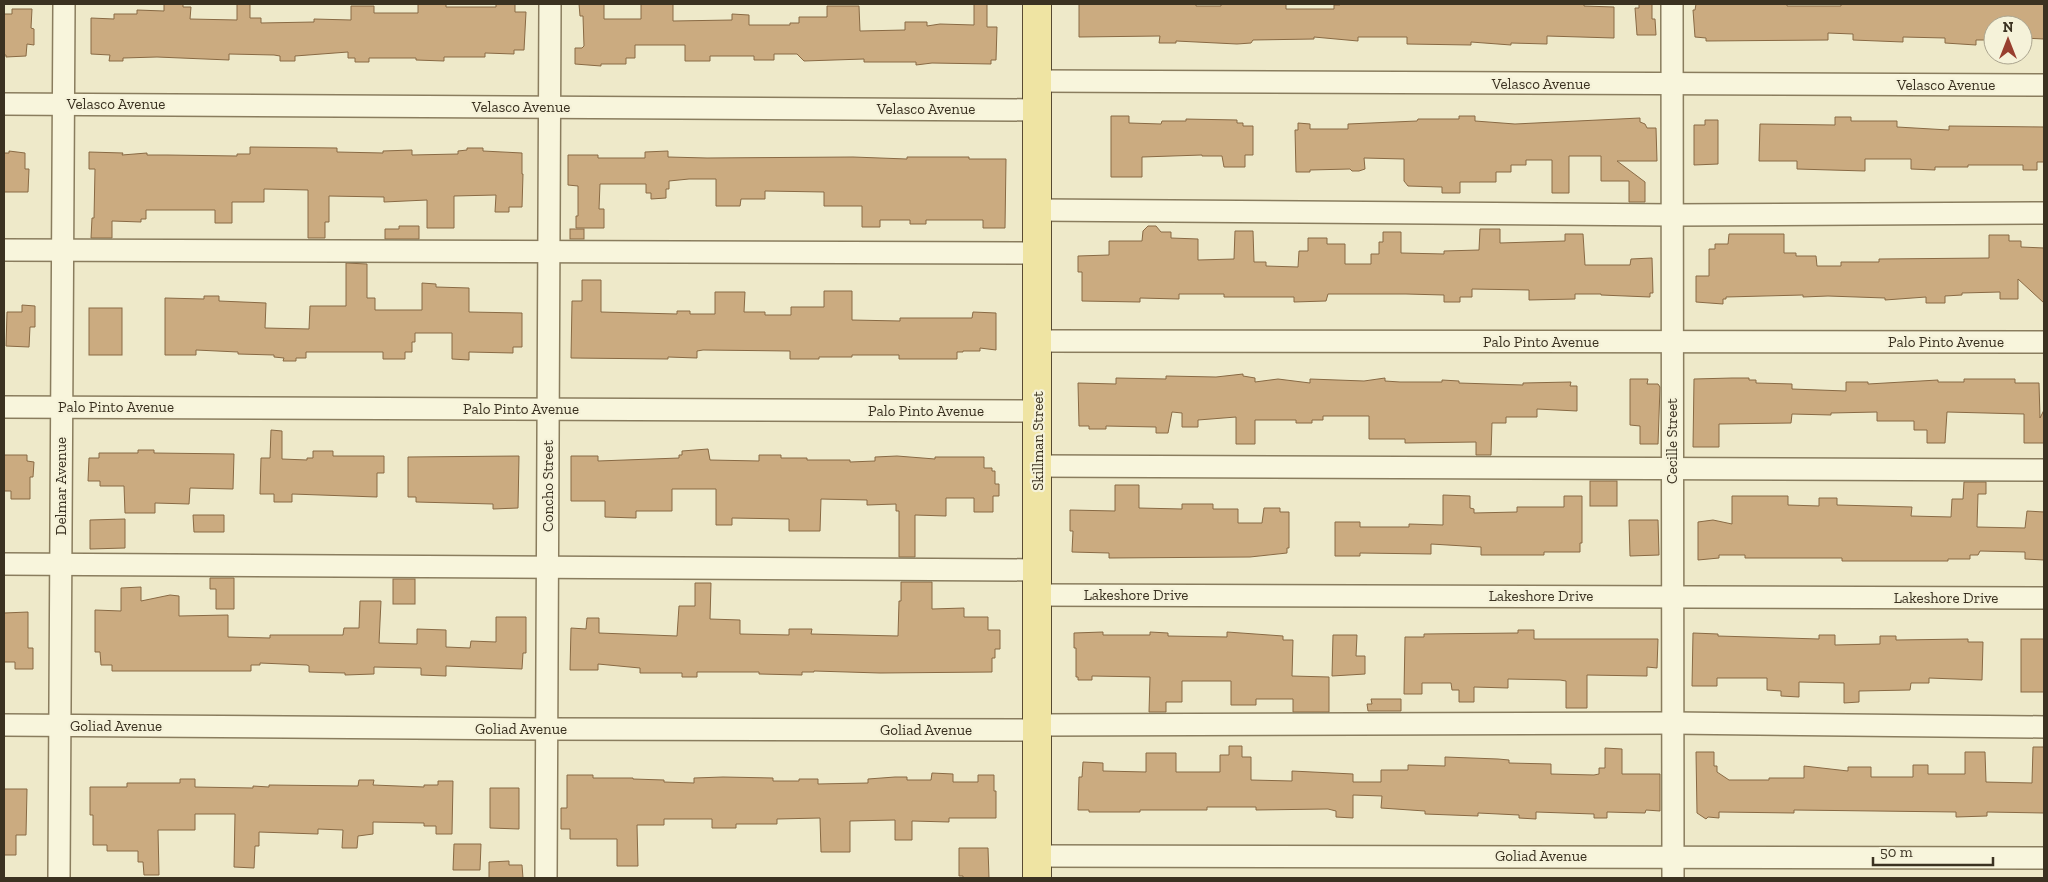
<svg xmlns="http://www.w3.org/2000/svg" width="2048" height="882" font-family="'Zilla Slab',serif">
<rect width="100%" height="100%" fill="#eee9c9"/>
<g fill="#cbab80" stroke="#896a44">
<path d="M164,4H183V7H191L190,19L237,20V4H250V18H261V23L314,22V19L351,20V6H374V13H418V4H446V7H496V4H515V12H526L524,50H514V54L485,53V57H444V61L416,60V58H369V62H355V58H348V52L295,56V61H280V56L274,55L229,54V60L157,57L123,58V61H109L110,55L91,54V18L114,19V14H137V10L164,11Z"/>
<path d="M579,4H604V19H641V4H673V21L732,20V14L749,15V25H790V23H799V17H827V6H859L860,31L905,30V22H927V26L940,24L974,25V4H987V27H997L996,60H991V64L932,63L916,65V62H864V59L804,61L797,54H774V60H754V56H710V61H685V45H635V58H626V64H601V66L575,64V48H582L584,46L583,16H580Z"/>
<path d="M1079,4H1196V6H1221V4H1286V9H1334V5H1340L1341,4H1584V6L1614,7V38L1547,36V44L1511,43V45L1471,42V45L1407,44V37H1358V41L1314,37V39L1253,40L1251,43L1237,44L1176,41V43H1159L1160,36L1079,37Z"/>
<path d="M1639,4H1652V19H1655L1656,35H1637L1635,8H1639Z"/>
<path d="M1696,4H1787V6H1841V4H2044V39L2023,38V25H1993V40H1976V45L1945,43V38L1903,37V42L1853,40V34L1828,33V40L1706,41V38L1695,37L1693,10H1695Z"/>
<path d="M12,9H32L31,28L34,29V45L27,44L26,56L6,57V55H4V14H12Z"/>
<path d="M1111,116H1129V123L1161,124L1162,121H1186V119L1237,120V123H1243V126H1253V155H1245V167H1224L1222,156H1202V155L1142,157V177H1111Z"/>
<path d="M1459,116H1475V121L1515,124L1640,118V122L1645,124L1647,128H1656L1657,161H1617L1645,182V202H1629V181H1601V156H1569V193H1552V160H1526V165H1511V172H1496V182H1460V193H1442V187L1408,186L1404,181V159L1364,158L1365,169L1359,171H1352L1350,169L1310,170V172H1296L1295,130H1298V123L1310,124V129H1348V124L1417,121L1418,119H1459Z"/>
<path d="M1835,117H1851V121H1897V127L1949,130V126L2044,127V162H2037V170H2023V165H1968V167H1935V170L1911,169V159H1865V171L1797,169V161H1759L1760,124L1835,125Z"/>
<path d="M1705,120H1718V164L1694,165V125H1705Z"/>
<path d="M250,147L337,148V152L383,153V151L412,150V155L458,154V151L467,150V148H483V151L522,153V174H523L522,207H509V212H495L496,195L454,196V228H427V200L384,202V197L329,196V222H325V238H308V190L264,189V202H232V223H215V210H146V219H141V222L112,221V238H91L92,218H94L95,169H89V152L123,153L122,155L147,153V155H167L237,156V154H250Z"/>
<path d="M9,151L25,153V169H29L28,192H4V153H9Z"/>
<path d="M668,151V157L707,158L853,157L907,159V157H969V159H1006L1005,228H983V220H926V224H910V220H880V227H862V206H824V192L765,191V199H741L740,206H716V179H689L669,181V189H666V198L651,199V193H646V184H600L599,209H604V228H576V216H578V186L568,185V155H598V158H645V152Z"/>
<path d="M399,226H419V239H385V229H399Z"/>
<path d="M1148,226H1156L1161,232H1171V238L1198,239V260L1234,259L1235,231H1253L1254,262H1266V266L1298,267L1299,251H1308V238H1327V244H1345V264H1371V254H1379V242H1383V232H1401V253L1444,254V251L1479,250L1480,229H1500V243L1565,241V234H1583L1585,265H1630L1631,259L1652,258L1653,293H1650V297L1601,295V294H1575V299L1529,300V290L1472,289V297H1460V302H1444V295L1406,294H1328L1326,301L1294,302V297H1224V294H1179V299L1140,298V302L1082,301V272H1078V256L1109,255V241H1142L1143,231Z"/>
<rect x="570" y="229" width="14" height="10"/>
<path d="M1729,234H1784V253H1796V256H1816L1817,266H1841V262H1879V259L1989,258V235H2009V241H2021V247L2044,248V303L2018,279V299H2000V292L1962,293V295L1945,296V303H1926V297L1885,300V298L1828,296L1803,297V295L1726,297V299H1723V304L1696,302V276H1709V249H1715V244H1728Z"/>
<path d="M346,263L367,264V298H375V310H422V283L436,284V287L469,288V312L522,313V347H513V353L469,352V360L452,359V333H415V342H412V352H405V359H383V352H306V358H296V361H283L284,358L274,357V355L238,354V352L196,350V355H165V298L204,299V296H219V301L266,303L265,328L309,329L310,306H346Z"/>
<path d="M582,280H601V312L677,314V311H690V314H715V292H745L744,312H765V315H791V307H824V291H852V320L900,321V318H972L973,312L996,313V350L980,348V351H963V352H957V359H899V355H852V357H819V359H790V351L703,350L697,351V358L668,357V359L571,358L572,301H582Z"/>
<path d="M22,305L35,306V327H30L29,347L6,346L7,312H22Z"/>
<rect x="89" y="308" width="33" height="47"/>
<path d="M1243,374V376L1255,378V382L1278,379L1310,383V379L1364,381L1385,378V381L1400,382H1442V380L1459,381V383L1523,385V383L1571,382L1570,386H1577V411L1537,409V417H1506V423H1492L1491,455H1476V442L1405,443V439H1369V416H1323V420H1312V423H1296V420H1255V444H1236V417L1198,420V427H1182V413L1172,412L1168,433H1156V427L1106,426V429H1089V426H1079L1078,383L1116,384V378L1166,379V376L1216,377Z"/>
<path d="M1732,378H1749V380H1756V383L1792,384V389L1846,391V382H1868V384L1938,380V382H1964V379H2015V383H2039L2040,418L2044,410V443H2024V414L1947,412L1945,443H1927V430H1914V421H1877V412L1831,413V415L1792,414L1791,423L1719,424V447H1693L1694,379Z"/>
<path d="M1630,379H1648L1647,384H1658L1660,387L1658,444H1640V426L1630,425Z"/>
<path d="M271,430L282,431V459L307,460V458H313V451H333V456H384V473H377V497L292,494V502H274V494H260L261,458H270Z"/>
<path d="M708,449L710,460L759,461V455H781V458H807V460H850V462L875,461V457L897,456L935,459V457H984V468H992V471H995V484H999V496H993V512H974V498H946V516L915,515V557H899V511H896V504L867,505V500L821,499L820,531H789V519L732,518V525H716V489H672V511H636V518L605,517V501H571V456H598V461L679,458V455H682V451Z"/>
<path d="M138,450H154V453L234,454L233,489L190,488L189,504L155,503V513H125L124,486H100V481H88L89,458H99V453H138Z"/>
<path d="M4,455H27V461L34,462L33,477H30V499H11V491H4Z"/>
<path d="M519,456L518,508L493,509V504L416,502V497H408V457Z"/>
<rect x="1590" y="481" width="27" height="25"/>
<path d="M1964,482H1986V494H1978L1977,527L2025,528L2027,511L2044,512V560L2025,559V552L1980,551L1978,555H1970V559H1948V561H1842V558H1745V555H1719V558L1698,560V522L1713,520L1732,524V496H1788V505L1819,506V498H1837V505L1912,507L1911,516L1951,517L1952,499H1963Z"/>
<path d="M1115,485H1139V508L1182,509V504H1213V509H1238V523H1262L1264,508H1280V512H1289V548H1287V553L1250,557L1109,558V553L1072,552L1073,531H1070V510L1115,511Z"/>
<path d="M1443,495L1470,496V508L1474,509V513L1517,512V507H1564V496H1582V543H1580V552H1544V555H1481V547L1431,544V554L1360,553V556H1335V522H1360V527H1409V524L1443,525Z"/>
<path d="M193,515H224V532H194Z"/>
<path d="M125,519V548L90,549V520Z"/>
<path d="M1629,520H1658L1659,555L1630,556Z"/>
<path d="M210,578H234V609H216V589H210Z"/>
<rect x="393" y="579" width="22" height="25"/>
<path d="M901,582H932V609L964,608V617H988V630H1000V649H995V658H992V672L880,673L814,671V672H802V675L759,674V672H697V677H682V673H640V668L598,664V670H570L571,628L586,629L587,618H599V633L677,636L679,606H695V583H711L710,619L740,620V634L789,635V629H812L811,634L898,636L899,601H901Z"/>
<path d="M141,587V601L170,595L179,596V616L228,615V637L270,638V635H343L344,628H359L360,601H381L379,643L417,644V629L446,630V647L470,648L471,641L496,642V617H526V653H523L522,669L446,666V676L421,675V668L374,667V674L345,675V673L309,672V666L307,665L260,663V665H251V671H112V665H101L100,652H95V610L121,611V588Z"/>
<path d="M28,612V648H33V669H15V662H4V613Z"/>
<path d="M1518,630H1534V639H1658L1657,668L1647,667V676L1587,675V708H1566V681L1560,680L1508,679V688L1474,687V702H1459V690H1452L1451,683H1422V694H1404L1405,637H1424V634L1518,633Z"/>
<path d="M1103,632V635H1150V632L1168,633V636L1227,637V632L1283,636V640H1293L1292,676L1329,677V712H1293V699H1256V705H1231V681H1182V702H1166V712H1149L1150,677L1092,676V680H1078V677H1076V648H1074V633Z"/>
<path d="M1693,633L1718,634V636L1819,639V635H1835V645L1880,644V636H1896V640L1968,639V642H1983L1982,680L1929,678V683H1911L1910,690L1859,691V702L1844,703V683L1799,682V697L1781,696V691L1767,690V678H1717V686H1692Z"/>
<path d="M1333,635H1357L1356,656H1365V674L1332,676Z"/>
<rect x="2021" y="639" width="23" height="53"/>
<path d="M1371,699H1401V711H1368L1367,704H1372Z"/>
<path d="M1229,746H1242V757H1251V780L1292,781V771L1353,774V782H1381V770H1408V765L1445,766V757L1498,759L1509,760V763L1551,764V774L1594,775L1599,774V768H1605V748L1622,749V774H1660V811L1646,810L1645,813L1607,812V818H1594V814L1536,812V819L1519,818V815L1478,813V816L1425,814V811L1381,808L1382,796L1353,795V818L1336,817V811L1328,809L1256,810V807H1207V810H1140V812H1089V810H1078L1079,777H1082L1083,762L1103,763V771L1146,772V753H1176V772H1220V755H1229Z"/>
<path d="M2033,747H2044V813L1987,812V816L1956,817V812L1794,810V813L1719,812V818L1708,817L1706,819L1697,813L1696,752H1714V766H1717V772L1729,780H1769V778H1804V766L1848,771V767H1871V777H1913V765H1928V774H1965V752H1985L1986,782L2032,783Z"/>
<path d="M932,773L953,774V782H978V775H994V791H996V818H949V822L912,821V840H895V820L850,821V852H821L820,818L777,819V824H736V828H712V819H664V825H637L638,866H617V839H570V829H561V808H567V775H593V778H633V779L664,780V782L694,783V778L723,777L773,778V781H799V779H818V784L868,783V779L895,777H907V780H931Z"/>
<path d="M180,779H195V787L253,788V786L269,787V785L358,786L359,780H374L373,785L424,787V785H438V781H453L452,834H436V826H424V823L373,822V834L358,836L357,848H342L343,830L318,829V834L259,832V846H255L254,868L234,867L235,814H195V830H158L159,875H144L143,862H138V851H107V845H93V815H90V787H127V783H180Z"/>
<path d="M490,788H519V829L490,828Z"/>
<path d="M4,789H27L26,835H16V855H4Z"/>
<path d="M454,844H481L480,870H453Z"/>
<path d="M959,848H988L989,878H963V876H959Z"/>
<path d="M509,861V865H522L523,878H489V862Z"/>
</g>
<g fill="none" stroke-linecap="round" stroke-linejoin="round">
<defs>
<g id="minor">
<path d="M1672,4L1673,878"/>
<path d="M1038,81L2044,85"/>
<path d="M4,104L1038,110"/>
<path d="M1038,210L1672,215L2044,213"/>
<path d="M4,250L1038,253"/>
<path d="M1038,341L2044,342"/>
<path d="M4,407L1038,411"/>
<path d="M1038,466L2044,470"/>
<path d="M4,564L1038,570"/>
<path d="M1038,595L2044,598"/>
<path d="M4,725L547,729L1038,730"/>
<path d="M1038,725L1673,723L2044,727"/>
<path d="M1037,856L2044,858"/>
<path d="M59,878L64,4"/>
<path d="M546,878L550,4"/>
</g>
<path id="major" d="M1037,878V4"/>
</defs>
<use href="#minor" stroke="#8a7d5e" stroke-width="24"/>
<use href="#major" stroke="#584a32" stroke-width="30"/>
<use href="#minor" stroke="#f8f5dc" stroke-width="21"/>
<use href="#major" stroke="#efe4a3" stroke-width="28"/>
</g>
<g text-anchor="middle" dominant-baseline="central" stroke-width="4.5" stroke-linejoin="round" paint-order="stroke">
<g font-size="15" fill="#3b3221" stroke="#f5f2d9">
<text x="1541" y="84">Velasco Avenue</text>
<text x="1946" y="85">Velasco Avenue</text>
<text x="116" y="104">Velasco Avenue</text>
<text x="521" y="107">Velasco Avenue</text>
<text x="926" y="109">Velasco Avenue</text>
<text x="1541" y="342">Palo Pinto Avenue</text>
<text x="1946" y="342">Palo Pinto Avenue</text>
<text x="116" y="407">Palo Pinto Avenue</text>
<text x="521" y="409">Palo Pinto Avenue</text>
<text x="926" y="411">Palo Pinto Avenue</text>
<text transform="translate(1038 441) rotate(-90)">Skillman Street</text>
<text transform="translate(1672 441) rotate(-90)">Cecille Street</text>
<text transform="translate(61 486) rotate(-90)">Delmar Avenue</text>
<text transform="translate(548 486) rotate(-90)">Concho Street</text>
<text x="1136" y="595">Lakeshore Drive</text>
<text x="1541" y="596">Lakeshore Drive</text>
<text x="1946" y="598">Lakeshore Drive</text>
<text x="116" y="726">Goliad Avenue</text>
<text x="521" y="729">Goliad Avenue</text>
<text x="926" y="730">Goliad Avenue</text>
<text x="1541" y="856">Goliad Avenue</text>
</g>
</g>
<rect width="2048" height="882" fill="none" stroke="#3b3221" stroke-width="10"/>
<g transform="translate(2008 40)"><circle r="24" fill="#f5f2d9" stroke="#aba58f"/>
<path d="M0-4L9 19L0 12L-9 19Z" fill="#983f2f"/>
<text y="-8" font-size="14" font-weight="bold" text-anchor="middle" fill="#3b3221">N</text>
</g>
<path d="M1873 857v8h120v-8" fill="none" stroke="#3b3221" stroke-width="2.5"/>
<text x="1880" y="857" font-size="15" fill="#3b3221" stroke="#f5f2d9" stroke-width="4" paint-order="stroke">50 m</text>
</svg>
